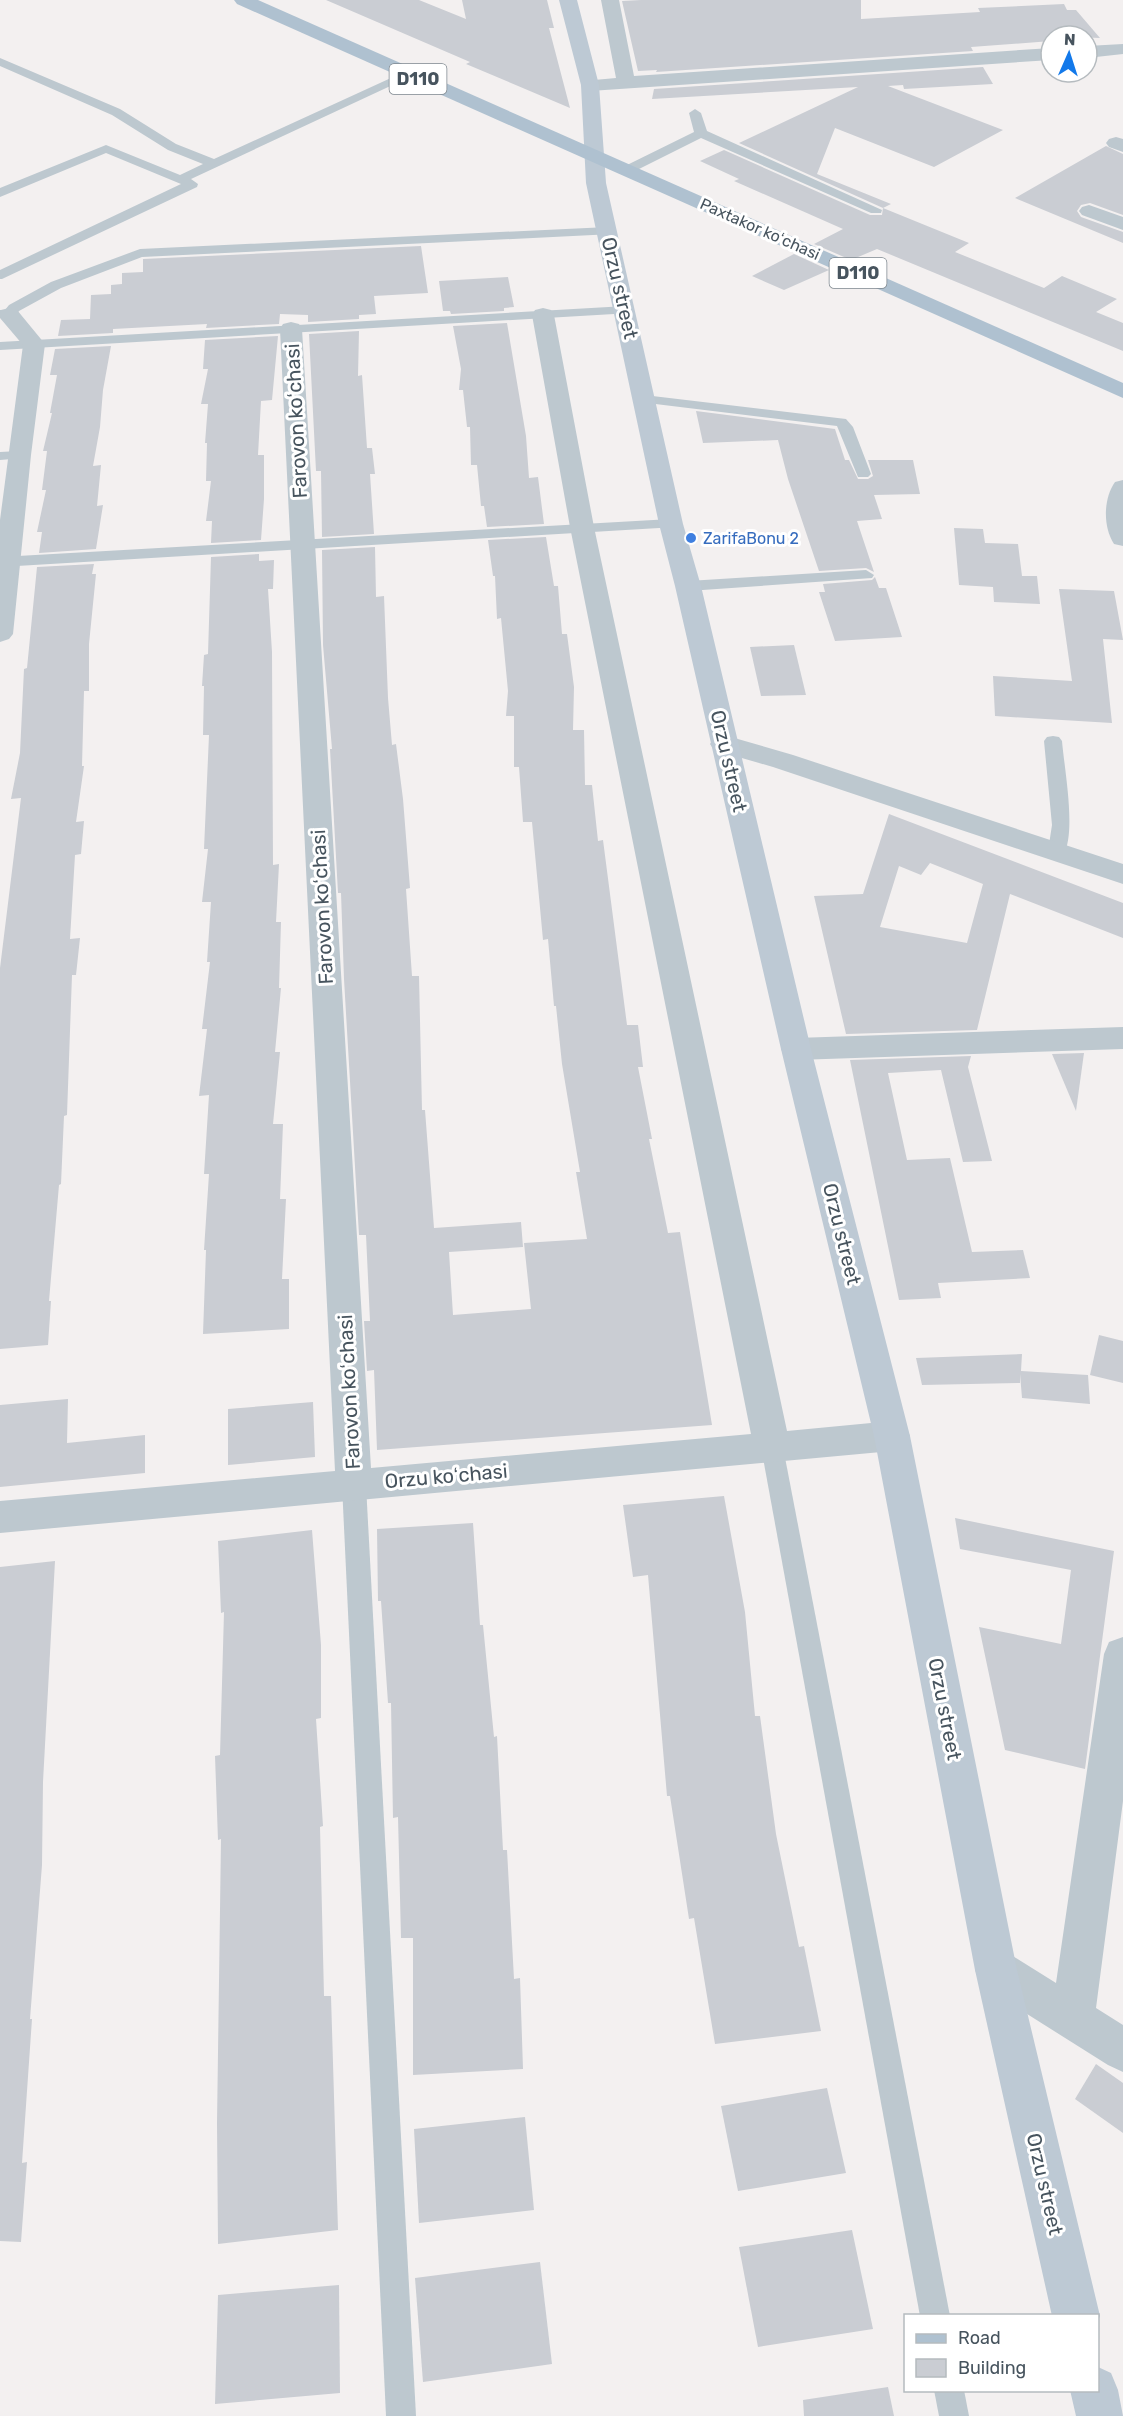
<svg xmlns="http://www.w3.org/2000/svg" width="1123" height="2416" font-family="Rubik,sans-serif">
<rect width="100%" height="100%" fill="#f3f0f0"/>
<g fill="#cacdd3" fill-rule="evenodd">
<path d="M326,0H419L466,19L462,0H547L554,28H549L570,108L466,64L470,62Z"/>
<path d="M641,0H861V19L980,12L978,8L1064,4L1067,10H1076L1100,38L1051,36V41L971,47L973,51L656,72L657,70L638,71L622,1Z"/>
<path d="M983,67L993,84L904,89L903,85L888,86L1003,130L934,167L835,128L817,174L891,204L883,208L969,243L955,252L1044,288L1062,276L1117,299L1096,312L1123,323V351L877,249L851,260L814,244L843,229L734,181L739,179L700,161L724,150L870,215H882L883,208L739,143L858,87L652,99L654,89Z"/>
<path d="M1106,146L1123,154V215L1090,203L1081,205L1077,211L1081,217L1123,232V243L1015,198Z"/>
<path d="M421,246L428,293L374,296L376,314L359,315V319L308,322V315L280,314L279,324L206,328L207,324L113,329V333L58,336L61,320L90,319L91,295L111,294V285L122,284V273L143,272V259Z"/>
<path d="M794,254L829,270L784,290L752,276Z"/>
<path d="M508,277L514,307L504,308V311L451,314L450,311H443L439,281Z"/>
<path d="M507,323L526,436L529,478L538,477L544,524L487,527L484,506H481L477,465H471L470,427H467L463,390H459L461,369L453,326Z"/>
<path d="M359,331L358,376L362,375L367,448H372L375,474H370L374,534L322,537L321,471H316L309,334Z"/>
<path d="M278,336L272,400L261,401L258,455H264V499L261,540L211,543L212,521H206L211,481H206L207,443H205L208,404H201L208,369H203L205,340Z"/>
<path d="M111,346L103,390L100,427L93,466L101,465L97,506L103,505L96,549L39,553L42,532H37L46,490H42L47,451H43L52,413H50L57,375H50L55,349Z"/>
<path d="M696,411L835,429L845,460H849L858,479H868L873,476L868,460H913L920,494L874,495L882,519L857,521L874,572L866,568L819,571L788,479L778,440L703,443Z"/>
<path d="M954,528L983,529L985,543L1018,544L1022,576H1037L1040,604L994,602L993,587L959,585Z"/>
<path d="M546,537L554,586H558L562,634H567L574,687L573,730H584L585,785H592L598,841L603,840L627,1025H638L643,1067H638L652,1139H649L668,1233L680,1232L712,1425L377,1450L374,1370L367,1371L364,1321H370L366,1235H359L344,979L341,893H338L330,749H332L323,645L322,550L375,547L376,597L384,596L388,698L392,745L396,744L403,799L410,888L406,889L412,976H419L422,1110H425L434,1228L521,1222L523,1247L449,1252L453,1315L531,1309L524,1243L587,1239L576,1172H580L562,1064L556,1006H554L548,939L543,940L532,822H523L519,767H514V716H506L508,691L501,618L497,619L495,576H493L488,540Z"/>
<path d="M259,554V561L274,560L273,589H268L272,652L273,865L279,864L276,922H281L279,988H281L275,1052H280L273,1124H283L280,1199H286L282,1279H289V1329L203,1334L206,1250H204L209,1174H204L209,1095L199,1096L207,1029H202L210,962H207L211,902H202L208,849H204L209,735H203L204,686H202L204,655L208,654L211,557Z"/>
<path d="M94,564L92,574H96L89,644V691H84L82,766H84L76,822L84,821L81,854L75,855L70,939L80,938L76,975H72L67,1115L64,1116L61,1184L59,1185L49,1301H51L48,1345L0,1349V968L21,798L11,799L20,753L24,669L27,668L37,567Z"/>
<path d="M875,577L879,588H886L902,637L835,641L819,592H825L823,584L872,580Z"/>
<path d="M1059,589L1114,591L1123,640L1103,639L1112,723L995,716L993,676L1072,681Z"/>
<path d="M794,645L806,695L761,696L750,647Z"/>
<path d="M889,814L1123,903V938L1010,894L977,1030L846,1034L814,896L863,894ZM930,863L983,884L967,943L880,927L899,866L921,875Z"/>
<path d="M1084,1053L1076,1111L1052,1054Z"/>
<path d="M971,1056L968,1067L992,1161L963,1162L941,1070L888,1073L907,1160L950,1158L972,1252L1023,1250L1030,1278L938,1283L941,1298L899,1300L850,1060Z"/>
<path d="M1099,1335L1123,1341V1383L1090,1375Z"/>
<path d="M1022,1354L1021,1371L1088,1375L1090,1404L1022,1398L1020,1374V1383L922,1385L916,1358Z"/>
<path d="M68,1399L67,1443L145,1435V1473L0,1487V1405Z"/>
<path d="M313,1402L315,1457L228,1465V1409Z"/>
<path d="M724,1496L745,1612L755,1716H760L776,1834L799,1947L804,1946L821,2031L715,2044L694,1918L689,1919L670,1796H667L648,1575L633,1577L623,1505Z"/>
<path d="M955,1518L1114,1551L1085,1769L1005,1750L979,1627L1061,1644L1071,1570L960,1549Z"/>
<path d="M473,1523L480,1625H483L494,1737L497,1736L503,1850H507L514,1979L520,1978L523,2069L413,2075V1938H401L398,1817L393,1818L391,1703H388L381,1601H378L377,1529Z"/>
<path d="M312,1530L321,1645V1718L316,1719L323,1826L320,1827L324,1996H331L338,2230L218,2244L217,2123L221,1839L218,1840L215,1756L220,1755L224,1612L221,1613L218,1541Z"/>
<path d="M55,1561L43,1782L42,1865L30,2019H32L22,2163L27,2162L21,2242L0,2241V1567Z"/>
<path d="M1096,2064L1123,2083V2133L1075,2099Z"/>
<path d="M827,2088L846,2173L738,2191L721,2106Z"/>
<path d="M525,2117L534,2210L419,2223L414,2129Z"/>
<path d="M852,2230L873,2329L758,2347L739,2247Z"/>
<path d="M540,2262L552,2364L423,2382L415,2278Z"/>
<path d="M339,2285L340,2393L215,2404L218,2295Z"/>
<path d="M888,2387L894,2416H804L803,2400Z"/>
</g>
<g fill="none" stroke-linecap="round" stroke-linejoin="round">
<g fill="#bdc8cf" fill-rule="evenodd">
<path d="M0,58L120,109L176,144L214,159L404,72L408,71L414,75L191,179L198,184L197,187L2,279H0V270L181,184L106,153L0,197V188L106,145L180,175L203,164L168,150L112,115L0,66Z"/>
<path d="M695,109L701,113L707,131L882,210L881,213H871L701,138L631,173H623L621,170L623,167L694,132L689,113Z"/>
<path d="M608,227L615,231L613,234L142,257L61,288L19,311L14,318H0V310H5L9,305L51,282L140,249Z"/>
<path d="M626,306L633,310L631,313L0,350V342Z"/>
<path d="M644,395L846,419L853,427L871,474L868,477H858L837,426L639,402L637,399Z"/>
<path d="M19,451L26,455L24,458L0,460V452Z"/>
<path d="M671,519L679,524L676,527L0,567V557Z"/>
<path d="M866,570L874,575L872,578L688,591L680,586L688,581Z"/>
<path d="M1053,736L1059,737L1062,741C1064,767 1077,834 1063,855H1051L1048,851L1052,825L1044,741L1047,737Z"/>
<path d="M772,1437L780,1440L783,1447L950,2316H920L761,1447L764,1440Z"/>
<path d="M354,1475L362,1478L366,1485L416,2416H386L342,1485L346,1478Z"/>
<path d="M934,2390H964L969,2416H939Z"/>
</g>
<g fill="#bdc8cf" fill-rule="evenodd">
<path d="M601,0H619L634,76L1051,48V60L590,91L583,89L581,85L583,81L616,78Z"/>
<path d="M1123,44V54L1087,58V46Z"/>
<path d="M1116,137L1123,139V152L1109,147L1106,143L1109,139Z"/>
<path d="M1089,205L1123,217V230L1082,215L1079,211L1082,207Z"/>
<path d="M9,308L17,310L45,344L31,455L13,634L9,639L0,642V520L23,345L0,318L1,310Z"/>
<path d="M543,308L551,310L554,315L594,527L787,1431L892,1421L905,1425L910,1436L905,1447L892,1451L0,1533V1501L335,1471L280,329L283,324L291,322L299,324L302,329L371,1468L751,1434L570,527L532,315L535,310Z"/>
<path d="M1123,480V546L1114,544C1103,527 1103,499 1115,482Z"/>
<path d="M724,735L793,755L1123,864V884L773,767L714,750L710,744L714,738Z"/>
<path d="M1123,1027V1049L796,1060L785,1057L781,1049L785,1041L796,1038Z"/>
<path d="M1123,1637V1801L1096,2008L1123,2025V2072L1108,2065L981,1985L975,1970L981,1955L996,1949L1011,1955L1056,1983L1104,1654L1109,1642Z"/>
</g>
<g fill="#bdc9d4" fill-rule="evenodd">
<path d="M559,0H577L599,85L606,183L683,524L701,586L811,1049L910,1436L1017,1970L1100,2316L1098,2321V2316H1052L975,1970L874,1436L781,1049L675,586L659,524L586,183L581,85Z"/>
<path d="M1098,2367L1111,2373L1118,2390L1123,2416H1076L1070,2390H1098Z"/>
</g>
<path fill="#afc1d0" fill-rule="evenodd" d="M234,0H258L1123,383V398L237,4Z"/>
</g>
<circle fill="#3f7fe0" stroke="#fff" stroke-width="2" cx="691" cy="538" r="6"/>
<g text-anchor="middle" dominant-baseline="central" stroke-width="6" stroke-linejoin="round" paint-order="stroke">
<g font-size="16" fill="#47545e" stroke="#fff">
<text transform="translate(760 229) rotate(24)">Paxtakor koʻchasi</text>
</g>
<g font-size="16" fill="#366cbe" stroke="#fff" text-anchor="start">
<text x="703" y="538">ZarifaBonu 2</text>
</g>
<g fill="#fff" stroke="#7e878e" stroke-width="1.5">
<rect x="389.5" y="64" width="57" height="30" rx="4.5"/>
<rect x="829.5" y="258" width="57" height="30" rx="4.5"/>
</g>
<g font-size="18" font-weight="bold" fill="#47545e">
<text x="418" y="79">D110</text>
<text x="858" y="273">D110</text>
</g>
<g font-size="20" fill="#47545e" stroke="#fff">
<text transform="translate(620 288) rotate(77)">Orzu street</text>
<text transform="translate(296 421) rotate(-93)">Farovon koʻchasi</text>
<text transform="translate(729 761) rotate(77)">Orzu street</text>
<text transform="translate(322 907) rotate(-93)">Farovon koʻchasi</text>
<text transform="translate(842 1234) rotate(76)">Orzu street</text>
<text transform="translate(349 1392) rotate(-93)">Farovon koʻchasi</text>
<text transform="translate(446 1476) rotate(-5)">Orzu koʻchasi</text>
<text transform="translate(945 1709) rotate(79)">Orzu street</text>
<text transform="translate(1045 2184) rotate(77)">Orzu street</text>
</g>
</g>
<rect x="904" y="2314" width="195" height="78" fill="#ffffff" stroke="#b5bbbf" stroke-width="1.5"/>
<rect x="916" y="2334" width="30" height="9" fill="#afc1d0" stroke="#b5bbbf" stroke-width="1.5"/>
<text x="958" y="2344" font-size="18" fill="#47545e">Road</text>
<rect x="916" y="2359" width="30" height="18" fill="#cacdd3" stroke="#b5bbbf" stroke-width="1.5"/>
<text x="958" y="2374" font-size="18" fill="#47545e">Building</text>
<g transform="translate(1069 54) rotate(3)"><circle r="28" fill="#ffffff" stroke="#b5bbbf" stroke-width="1.5"/>
<path d="M0-4.5L10 22L0 15L-10 22Z" fill="#1379ea"/>
<text y="-9" font-size="16" font-weight="bold" text-anchor="middle" fill="#47545e">N</text>
</g>
</svg>
